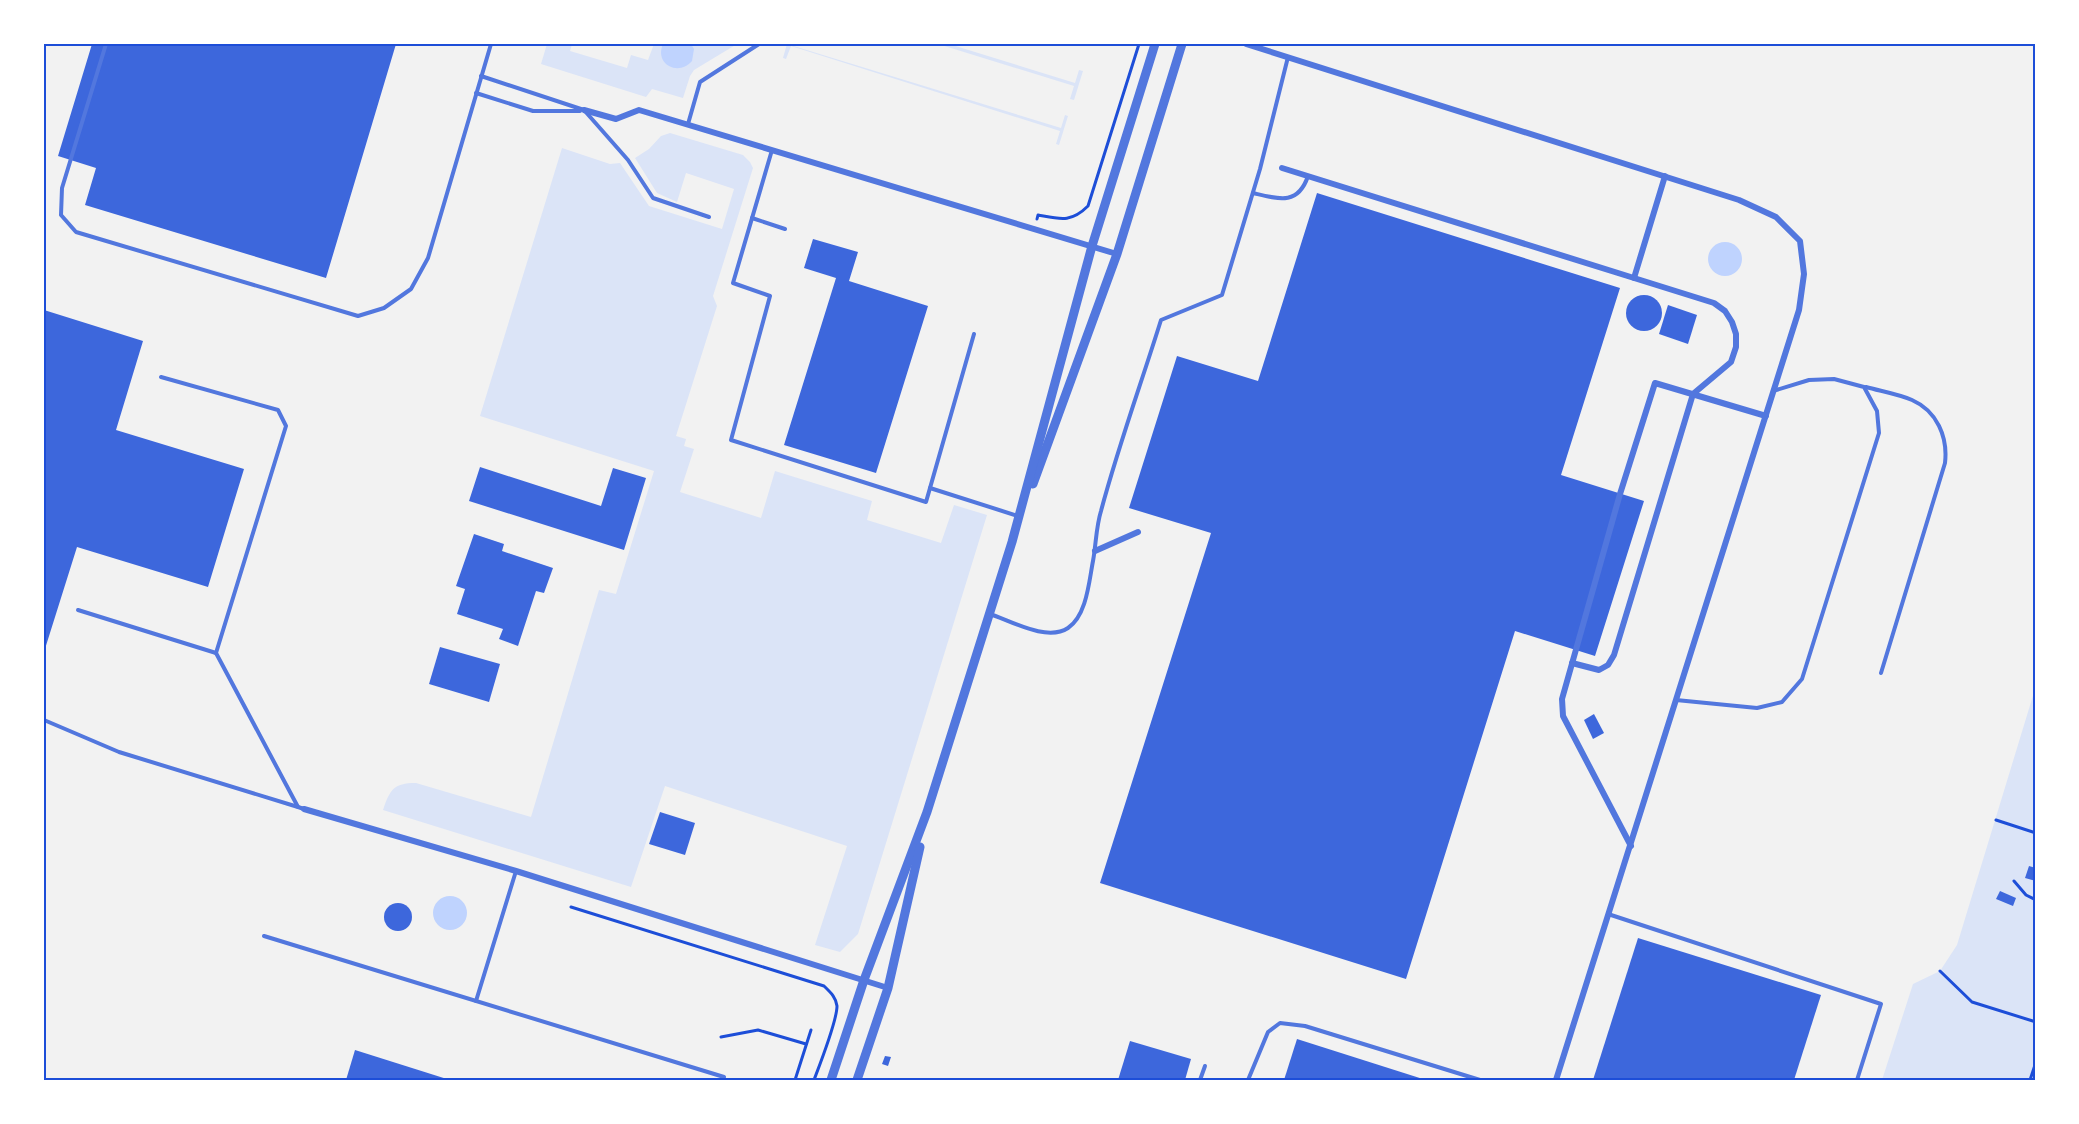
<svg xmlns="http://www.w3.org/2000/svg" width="2079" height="1124" font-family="'Work Sans',sans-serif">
<rect width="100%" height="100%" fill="#f2f2f2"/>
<g fill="#dbe4f7">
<path d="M547,44H572L570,51L627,68L631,55L648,60L654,44H737L694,70L690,76L683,98L652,89L646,97L541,64Z"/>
<path d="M787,44L1061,128L1065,115L1068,116L1059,145L1056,144L1060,131L791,46L786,59L783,58Z"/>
<path d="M938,44H949L1075,83L1079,70L1083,71L1074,100L1070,99L1074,86Z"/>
<path d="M670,133L743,155L750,162L753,168L713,296L717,306L676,436L686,439L684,446L694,449L680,492L761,518L775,471L872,501L867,520L941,543L954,505L987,515L858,934L840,952L815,945L847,846L665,786L631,887L383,810C390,790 393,783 416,783L531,817L599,590L616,594L654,471L480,416L562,148L610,164L620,163L649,206L722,229L734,189L686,173L677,202L657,193L635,158L649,149L661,136Z"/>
<path d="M2035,689V1080H1882L1913,984L1940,971L1957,945Z"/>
</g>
<g fill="#bfd3fe">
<path d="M663,44H691L694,49L692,61C678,77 654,64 663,44Z"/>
<circle cx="1725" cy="259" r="17"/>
<circle cx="450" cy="913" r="17"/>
</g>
<g fill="#3d67dc">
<path d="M92,44H396L326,278L85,205L96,168L58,156Z"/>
<path d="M1317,193L1620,288L1561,475L1644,501L1595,656L1515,631L1406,979L1100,883L1211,533L1129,508L1177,356L1258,381Z"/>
<path d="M813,239L858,252L849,281L928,306L876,473L784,445L836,278L804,268Z"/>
<circle cx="1644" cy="313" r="18"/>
<path d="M1668,305L1697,315L1688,344L1659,334Z"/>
<path d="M44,310L143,341L116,430L244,469L208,587L77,547L44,652Z"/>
<path d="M480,467L601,506L613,468L646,478L624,550L469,501Z"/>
<path d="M474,534L504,544L502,551L553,568L544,593L536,591L518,646L499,639L503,629L457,614L465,589L456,586Z"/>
<path d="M440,647L500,664L489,702L429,684Z"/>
<path d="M1594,714L1604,733L1593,739L1584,720Z"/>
<path d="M660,812L695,823L685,855L649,844Z"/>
<path d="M2029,866L2036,868V881L2025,878Z"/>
<path d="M2000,891L2016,898L2013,906L1996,899Z"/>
<circle cx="398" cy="917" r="14"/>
<path d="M1638,938L1821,995L1794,1080H1593Z"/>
<path d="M1297,1039L1426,1080H1284Z"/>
<path d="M1130,1041L1191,1059L1185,1080H1118Z"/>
<path d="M355,1050L450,1080H346Z"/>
<path d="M885,1056L891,1057L888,1066L882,1064Z"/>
</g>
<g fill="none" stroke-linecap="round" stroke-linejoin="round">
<g stroke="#1d4ed8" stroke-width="3">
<path d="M1037,219L1038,215C1060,219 1071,223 1088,206L1139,44"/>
<path d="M1996,820L2036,833"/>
<path d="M2014,881L2026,895L2036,900"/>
<path d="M571,907L824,986C830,992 836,997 837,1006C837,1021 820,1064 814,1080"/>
<path d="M1940,971L1972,1002L2036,1022"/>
<path d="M721,1037L758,1030L806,1044"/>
<path d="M795,1080L811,1030"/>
<path d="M2030,1080L2036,1062"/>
</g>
<g stroke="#5277de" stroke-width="4">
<path d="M106,44L62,188L61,215L76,232L358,316L384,308L411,289L428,258L491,44"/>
<path d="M481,76L584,110L628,160L653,198L709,217"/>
<path d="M476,93L533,111H580"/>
<path d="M688,124L700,82L759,44"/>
<path d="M772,150L733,283L770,296L731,440L926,502L974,334"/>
<path d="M1253,193C1278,199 1298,206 1308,176"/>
<path d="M752,218L785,229"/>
<path d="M161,377L278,410L286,426L216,653L298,807L304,809"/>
<path d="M1866,387C1880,391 1898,394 1912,400C1937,411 1948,437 1945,463L1881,673"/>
<path d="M930,488L1018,516"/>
<path d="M78,610L216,653"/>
<path d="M990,614C1011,621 1047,642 1068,628C1087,615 1089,581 1093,561C1096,545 1096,527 1101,511C1118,447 1141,384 1161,320L1222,295L1260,169L1288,57"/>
<path d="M1676,700L1757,708L1782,702L1802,679L1879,433L1877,411L1864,387L1834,379L1809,380L1773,391"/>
<path d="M44,720L119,752L298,807"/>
<path d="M1608,914L1881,1004L1857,1080"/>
<path d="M264,936L724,1077L723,1080"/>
<path d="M476,1001L516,871"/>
<path d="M1200,1080L1205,1066"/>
<path d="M1248,1080L1268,1032L1280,1023L1305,1026L1480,1080"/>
</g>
<g stroke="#5277de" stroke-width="6">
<path d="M1246,44L1739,200L1776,217L1800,241L1804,274L1799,310L1556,1080"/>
<path d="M584,110L616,119L639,110L1117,254"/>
<path d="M1282,168L1634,278L1665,176"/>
<path d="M1095,551L1138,532"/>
<path d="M1572,663L1599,670L1608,665L1614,655L1693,394L1731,362L1736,347V334L1732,322L1725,311L1714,303L1634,278"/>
<path d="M304,809L516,871L888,988"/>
<path d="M1631,846L1563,716L1562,699L1620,494L1655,383L1766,416"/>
</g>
<g stroke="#5277de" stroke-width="9">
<path d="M1033,484L1117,254L1182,44"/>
<path d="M831,1080L864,980L927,812L1012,542L1092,246L1155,44"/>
<path d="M857,1080L888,988L920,847"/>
</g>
</g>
<rect width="2079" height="1124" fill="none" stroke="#ffffff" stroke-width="90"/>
<rect x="45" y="45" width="1989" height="1034" fill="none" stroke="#1d4ed8" stroke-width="2"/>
</svg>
